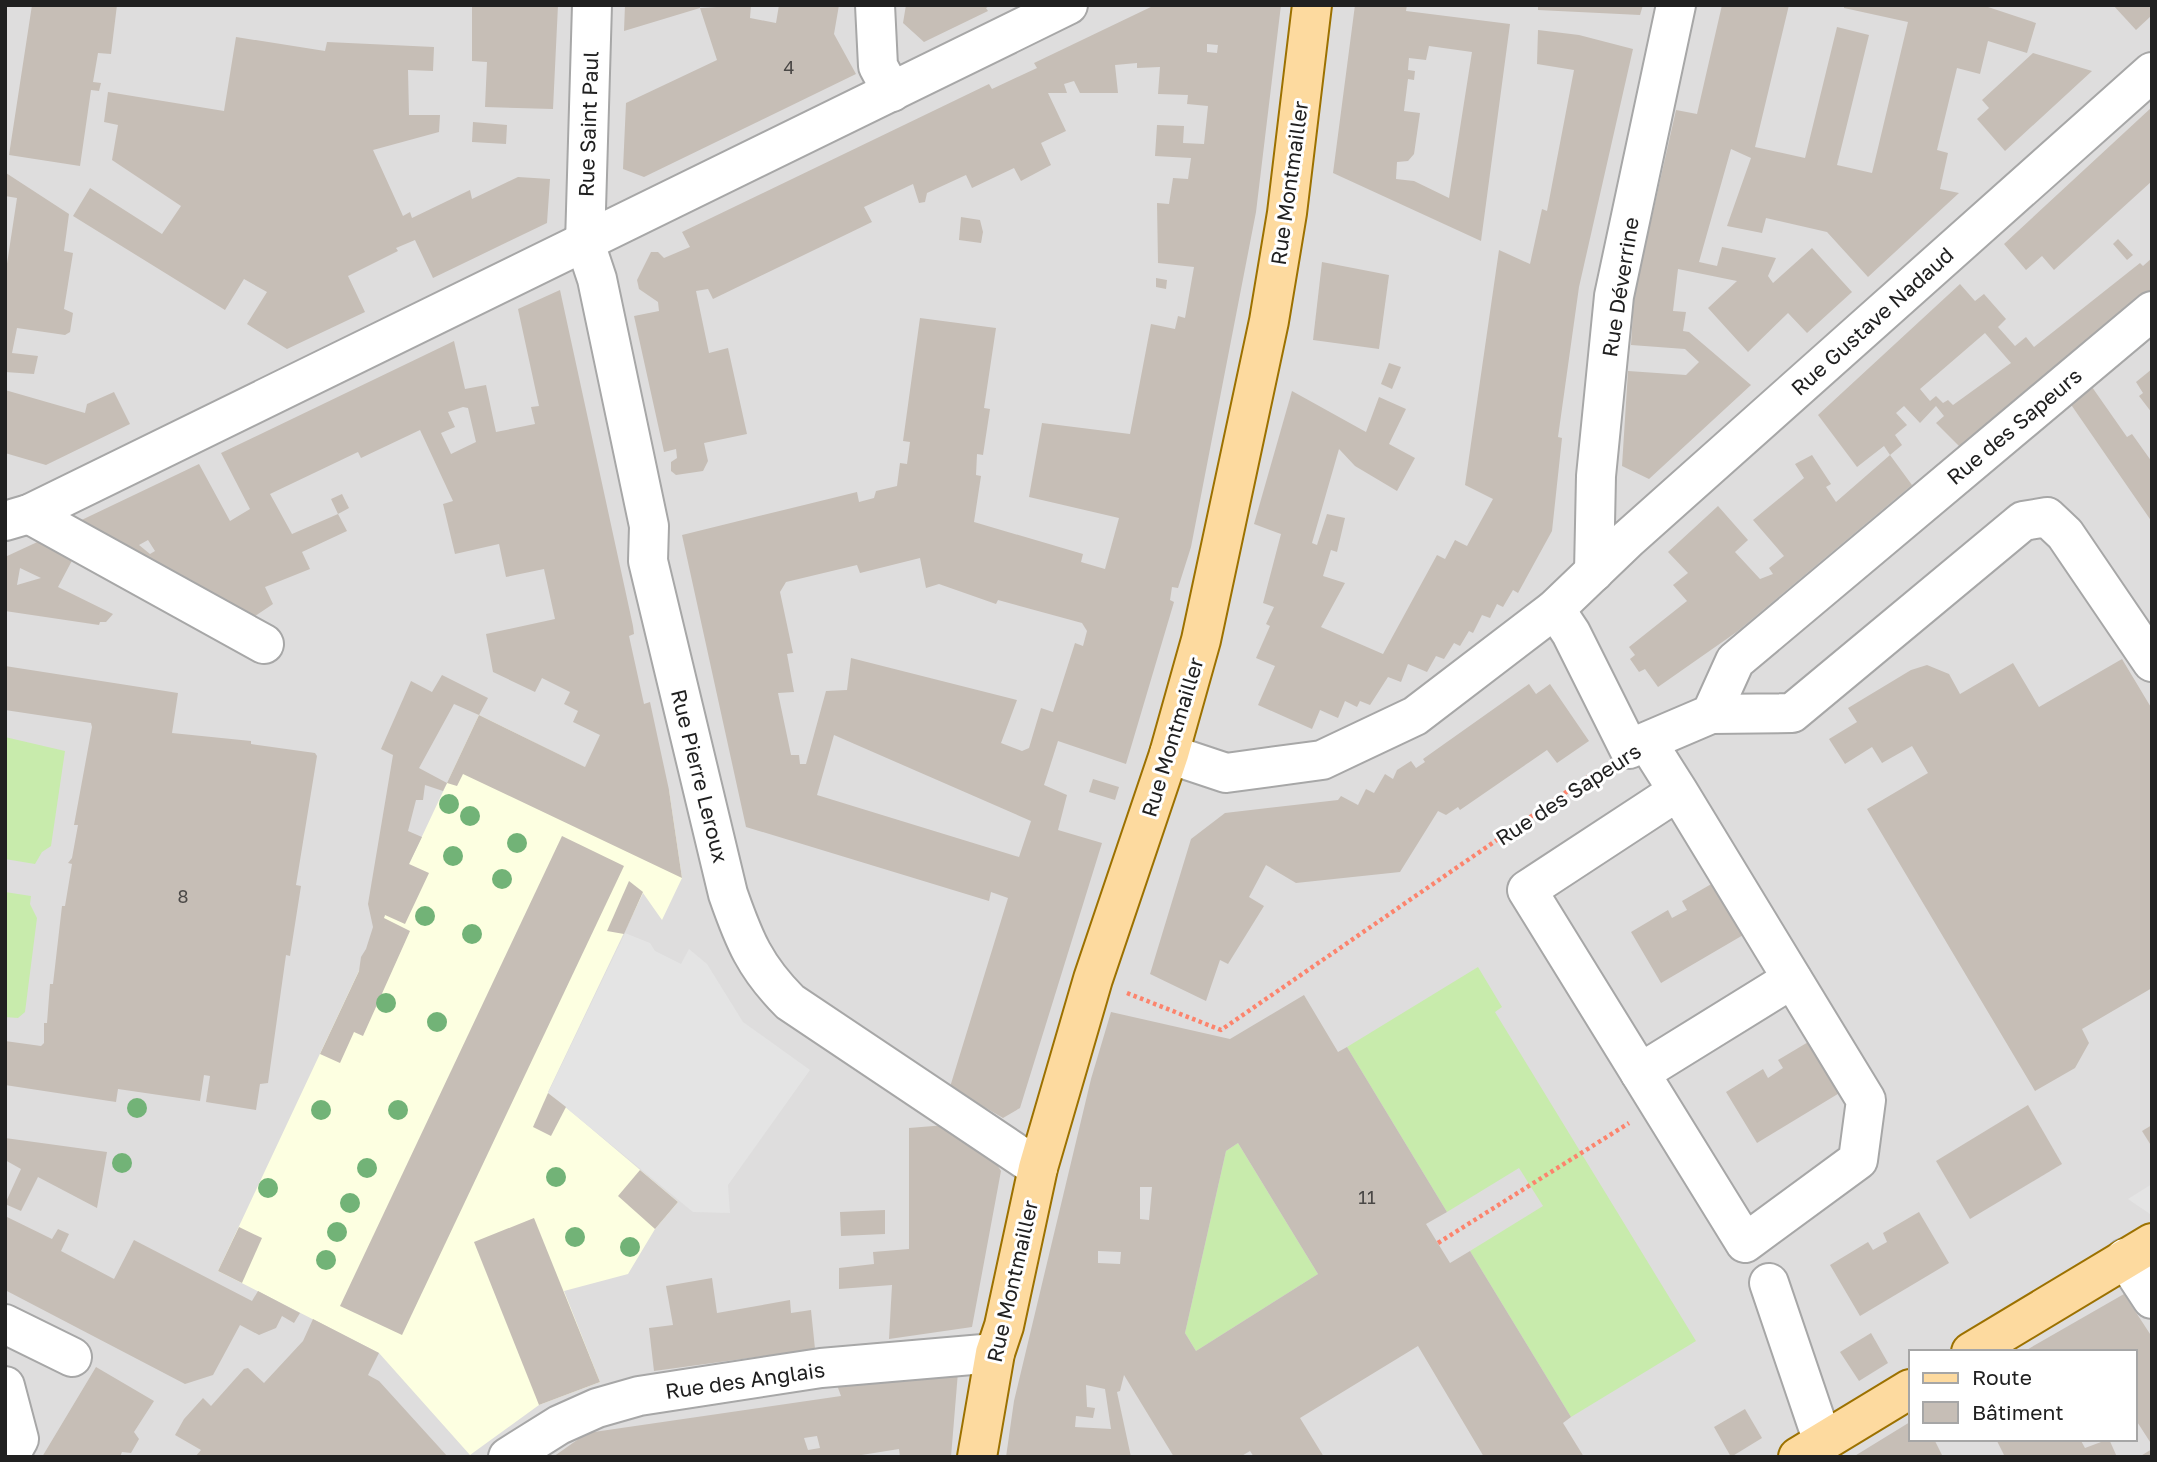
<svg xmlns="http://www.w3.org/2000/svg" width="2157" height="1462" font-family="'Golos Text',sans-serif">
<rect width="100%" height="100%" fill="#f1eee7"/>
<path fill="#dedddd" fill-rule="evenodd" d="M5,5H2152V1457H5ZM1910,1352H2134V1439H1910Z"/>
<path fill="#fdffe1" d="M479,715L643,796L669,790L682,878L662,920L643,893L548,1092L678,1202L655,1229L628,1274L564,1291L600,1382L539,1405L470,1455L379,1353L218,1271Z"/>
<g fill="#c8ebac">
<path d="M5,737L65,751L51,846L42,852L35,864L5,859Z"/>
<path d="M5,892L31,896L30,904L37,918L25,1012L18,1018L5,1017Z"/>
<path d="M1478,967L1502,1007L1495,1012L1696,1341L1571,1417L1470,1251L1543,1206L1519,1168L1447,1212L1347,1047Z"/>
<path d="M1238,1143L1318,1274L1196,1351L1185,1333L1226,1151Z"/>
</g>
<g fill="#e4e4e4">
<path d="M625,933L650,943L655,951L681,964L689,949L707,964L743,1022L810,1070L728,1185L730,1213L693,1212L548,1093Z"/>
<path d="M2152,1184V1213L2150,1214L2128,1199Z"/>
</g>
<g fill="#c6beb6" fill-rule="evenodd">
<path d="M32,5H117L111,54L98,53L93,82L101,83L99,91L91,90L80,166L9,155Z"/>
<path d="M472,5H558L553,109L485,107L487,62L472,61Z"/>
<path d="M625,5H700V8L751,5L750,18L776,23L779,5H839L834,34L856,74L644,177L623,169L626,103L717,60L700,8L624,31Z"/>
<path d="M906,5H991L986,8L988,11L924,42L903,23Z"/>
<path d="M1155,5H1281L1256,212L1191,547L1178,588L1172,587L1170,600L1174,602L1126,764L1058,741L1044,785L1067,795L1058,830L1102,843L1020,1108L1003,1118L950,1087L1008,898L991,892L989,901L746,827L682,535L857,492L859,502L874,498L876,491L897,486L900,463L907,464L910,442L903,441L920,318L996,328L984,408L990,409L983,455L977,454L976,475L981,476L974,522L1083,554L1081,562L1105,569L1119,518L1029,497L1042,423L1130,434L1151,324L1175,329L1178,316L1185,318L1194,267L1158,263L1157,203L1169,204L1173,178L1188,179L1191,158L1155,156L1157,125L1184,126L1183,143L1204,144L1208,106L1187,104L1188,95L1158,94L1160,67L1137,68V63L1115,65L1118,93H1080L1074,81L1064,84L1067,93H1048L1066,131L1041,143L1051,165L1021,181L1014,168L972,188L966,175L927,193L925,202L919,203L913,184L864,207L872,222L713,299L708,289L696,291L709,353L728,348L747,434L704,443L708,461L703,471L676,475L671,471V462L677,458L676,449L664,452L634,316L659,311L658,302L639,289L637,280L651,252H658L664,258L690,247L682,232L989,84L992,89L1037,68L1034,63ZM1207,44L1218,45L1217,53L1207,52ZM920,558L926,588L939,584L996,604L998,600L1082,623L1087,631L1083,646L1075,643L1053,712L1041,708L1029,748L1022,751L1001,743L1017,700L851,658L847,690L826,691L806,764H800L799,755H791L778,693L794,692L787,654L793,653L780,592L786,582L857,565L860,573ZM834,735L1031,821L1019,857L817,795Z"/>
<path d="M1355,5H1407L1406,11L1510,24L1481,241L1333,173ZM1429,46L1472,52L1449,198L1414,181L1396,179L1397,162L1408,161L1414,154L1420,113L1404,111L1408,79L1414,80L1415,71L1408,70L1409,58L1426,60Z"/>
<path d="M1538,5H1643L1640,15L1538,10Z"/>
<path d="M1722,5H1789L1755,147L1805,158L1837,27L1869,35L1837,165L1872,173L1908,22L1844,8V5H1982L2036,23L2027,53L1988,41L1980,74L1957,68L1937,150L1948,153L1940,189L1959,193L1868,277L1827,232L1766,218L1762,233L1727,226L1751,158L1731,149L1699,262L1717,266L1722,247L1776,258L1768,276L1773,283L1812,248L1852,292L1807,333L1788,313L1748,352L1708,308L1737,281L1678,269L1673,311L1686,312L1683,331L1689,332L1751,385L1649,479L1622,466L1628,371L1686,375L1699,362L1685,349L1631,345L1634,296L1676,110L1697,114Z"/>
<path d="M2113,5H2152V15L2136,30Z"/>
<path d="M1538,30L1579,35L1633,49L1579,287L1558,437L1562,438L1552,531L1518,593L1513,590L1503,607L1497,604L1490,618L1482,615L1473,633L1469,631L1460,646L1454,643L1444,659L1436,656L1427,672L1408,664L1401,682L1388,677L1370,705L1360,701L1357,707L1345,701L1338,718L1320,710L1312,729L1258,705L1275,666L1256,658L1270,626L1266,624L1274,607L1263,603L1281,534L1254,524L1292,391L1366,432L1379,397L1406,409L1389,444L1415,458L1397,491L1355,466L1339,449L1312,543L1317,545L1327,514L1345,518L1337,552L1331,550L1323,576L1345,583L1321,627L1383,654L1437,555L1445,559L1455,540L1467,546L1493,499L1465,485L1499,250L1530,264L1542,209L1547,211L1574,70L1537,64Z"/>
<path d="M236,37L325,51L327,42L434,47L433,71L408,70L409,115H440L439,132L373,150L403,216L410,212L412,218L470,190L472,199L518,177L550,179L547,223L433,278L415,240L396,248L398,251L348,276L365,312L287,349L247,324L267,292L244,279L225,310L73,216L90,188L162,234L181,206L112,160L118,125L104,122L108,92L224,111Z"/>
<path d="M2033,53L2092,71L2005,151L1977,119L1989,108L1982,100Z"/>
<path d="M2152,107V181L2054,270L2042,256L2026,270L2004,244Z"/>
<path d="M473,122L507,125L506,144L472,142Z"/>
<path d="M6,173L69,214L64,251L73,253L64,309L73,313L70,332L65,335L17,328L12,353L38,356L34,374L5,372V277L17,198L5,196Z"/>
<path d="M961,217L980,220L983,232L981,243L959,240Z"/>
<path d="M2118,239L2133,255L2127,260L2113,244Z"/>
<path d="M2152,258V299L1960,447L1936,423L1944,416L1936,406L1920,423L1904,406L1896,413L1907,425L1895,435L1902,445L1890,455L1884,446L1857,467L1818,415L1960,284L1975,301L1984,294L2006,319L1998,327L2015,346L2026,337L2034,347L2140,263L2143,266ZM1985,333L2011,363L1953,405L1948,400L1943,403L1936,396L1930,401L1920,389Z"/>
<path d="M1322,262L1389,275L1379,349L1313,340Z"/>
<path d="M1156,278L1167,280L1166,289L1156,287Z"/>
<path d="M560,290L633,626L634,634L629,636L644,704L650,702L669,790L682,878L463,774L457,786L447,783L479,715L585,767L600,735L573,722L578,711L564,704L570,692L542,678L535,692L493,672L486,634L555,619L544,569L506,577L499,544L455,554L443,504L453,501L420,430L361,458L358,452L270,494L292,534L338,514L331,499L342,494L349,508L338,514L347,531L302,552L310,569L265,587L273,604L252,618L69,526L199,464L230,521L250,509L221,453L454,341L465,389L486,385L496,432L535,424L531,407L539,406L518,309ZM463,407L468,408L476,442L451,454L441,433L455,427L448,412ZM148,540L155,551L150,554L139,545Z"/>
<path d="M1389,363L1401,367L1392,389L1381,384Z"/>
<path d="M2152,369V413L2139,396L2143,393L2136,382Z"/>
<path d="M2085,377L2127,437L2132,434L2152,462V522L2063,393Z"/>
<path d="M5,390L85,413L87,404L114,392L130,424L46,465L5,453Z"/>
<path d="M1812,455L1831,484L1826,487L1836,502L1890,455L1912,485L1738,631L1658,687L1645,669L1639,672L1630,659L1635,655L1629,647L1687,601L1673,585L1688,573L1668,552L1718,506L1748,540L1735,552L1760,579L1773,574L1769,568L1784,556L1753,520L1804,478L1795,464Z"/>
<path d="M46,538L76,553L58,587L113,614L106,622H100L99,625L5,611V557ZM20,568L41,578L17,585Z"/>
<path d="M2122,659L2152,709V988L2082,1029L2089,1043L2075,1068L2035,1091L1867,809L1928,773L1912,746L1882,763L1872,747L1845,764L1829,739L1857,722L1848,708L1911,670L1927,665L1949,674L1960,694L2013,663L2039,707Z"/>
<path d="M5,666L178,693L172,733L251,741V744L315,753L317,756L296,885L301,886L290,956L286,955L268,1083L260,1084L256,1110L206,1102L210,1076L204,1075L200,1101L118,1089L116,1102L5,1085V1041L41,1046L44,1043V1023H47L50,984H53L62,906H65L72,864L68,863L72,858L78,825H74L92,727L91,723L5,710Z"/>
<path d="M442,675L488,698L479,715L454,704L419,768L447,783L443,791L425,785L423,800H416L408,831L422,837L409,864L429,873L405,924L385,915L384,918L410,931L363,1036L354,1032L340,1063L320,1054L359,971L361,957L366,949L373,927L368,904L393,755L381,749L411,681L432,692Z"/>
<path d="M1529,684L1536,694L1550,684L1589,741L1557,763L1547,750L1460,810L1458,807L1446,815L1438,811L1400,872L1296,883L1266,865L1249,897L1264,906L1228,964L1220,960L1206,1001L1150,974L1191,839L1225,813L1338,800L1341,796L1358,805L1366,789L1374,793L1385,774L1393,779L1397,770L1411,761L1416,768L1425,762L1423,759Z"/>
<path d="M1093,779L1119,787L1115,800L1089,792Z"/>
<path d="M562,836L624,866L402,1335L340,1306Z"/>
<path d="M1720,879L1750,931L1661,983L1631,932L1668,910L1672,918L1687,910L1682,901Z"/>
<path d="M629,881L643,892L624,934L607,931Z"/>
<path d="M1304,995L1338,1052L1347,1047L1447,1212L1426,1224L1450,1263L1470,1251L1571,1417L1563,1423L1584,1457H1484L1418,1346L1300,1418L1324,1457H1254L1250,1451L1240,1457H1174L1124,1375L1120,1391L1117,1392L1131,1457H1006L1014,1401L1091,1079L1111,1012L1230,1039ZM1238,1143L1318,1274L1196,1351L1185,1333L1226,1151ZM1140,1187H1152L1149,1220L1140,1219ZM1098,1251L1121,1252L1120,1264L1098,1263ZM1086,1385L1105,1389L1111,1429L1075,1427L1076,1416L1093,1418L1095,1408L1087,1407Z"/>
<path d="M1815,1038L1846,1089L1757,1143L1726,1092L1763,1069L1768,1078L1783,1068L1778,1060Z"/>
<path d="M548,1093L566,1107L551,1136L533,1127Z"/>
<path d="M2028,1105L2062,1164L1970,1219L1936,1161Z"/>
<path d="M946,1125L996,1163L1001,1171L972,1327L889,1339L892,1285L839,1289V1268L874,1264L873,1252L909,1249V1128Z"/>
<path d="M2152,1125V1147L2142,1131Z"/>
<path d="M5,1138L107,1152L97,1208L38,1177L21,1211L5,1204L21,1169L5,1160Z"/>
<path d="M640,1170L678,1202L655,1229L618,1196Z"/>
<path d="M885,1210V1234L841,1236L840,1212Z"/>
<path d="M1919,1212L1949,1263L1860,1316L1830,1265L1868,1242L1873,1250L1887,1242L1883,1233Z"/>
<path d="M5,1216L52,1239L58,1229L69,1234L61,1251L114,1279L134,1240L252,1301L258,1291L300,1313L294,1323L282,1316L276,1328L259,1335L240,1325L213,1375L185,1384L5,1290Z"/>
<path d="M534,1218L600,1382L539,1405L474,1242Z"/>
<path d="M239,1227L262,1238L242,1283L218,1271Z"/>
<path d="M712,1278L717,1313L790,1300L791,1313L811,1310L815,1349L654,1371L649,1328L673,1325L666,1286Z"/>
<path d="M2124,1294L2152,1337V1445L2134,1417V1352H2023Z"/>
<path d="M313,1319L379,1353L368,1375L379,1381L448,1457H195L201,1450L175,1435L184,1419L203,1398L211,1406L244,1369L248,1368L264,1383L303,1341Z"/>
<path d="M1871,1333L1888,1363L1859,1381L1840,1352Z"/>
<path d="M96,1367L154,1401L134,1432L139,1439L131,1453L122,1452L120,1457H42Z"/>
<path d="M958,1372L951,1457H900L899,1449L849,1457H553L587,1433L841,1396L837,1385ZM817,1436L820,1448L808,1450L804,1438Z"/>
<path d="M1745,1409L1762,1438L1731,1457L1714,1427Z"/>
<path d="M1910,1422V1439H1934L1943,1457H1853Z"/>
<path d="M1996,1439H2080L2085,1448L2109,1439L2117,1457H2005Z"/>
<path d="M2152,1449V1457H2139Z"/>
</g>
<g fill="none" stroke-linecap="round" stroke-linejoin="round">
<defs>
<g id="minor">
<path d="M592,5L585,243L597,279L649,526L648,561L728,894C744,940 755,967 790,1002L1038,1168"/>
<path d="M875,5L878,66L892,92"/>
<path d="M29,514L264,644"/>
<path d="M5,521L29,514L1068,5"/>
<path d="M1594,572L1596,476L1614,296L1676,5"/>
<path d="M1555,609L1571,633L1629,749L1711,714L1735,661L2152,311"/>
<path d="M1711,714L1792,713L2023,521L2047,517L2065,534L2152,662"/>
<path d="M1647,742L1678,791L1866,1100L1858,1160L1745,1243L1527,890L1678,791"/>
<path d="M1169,754L1226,773L1322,760L1415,716L1555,609L1628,539L2152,72"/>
<path d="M1640,1073L1792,979"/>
<path d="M2125,1258L2152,1299"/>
<path d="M1769,1283L1823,1442"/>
<path d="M5,1324L72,1357"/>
<path d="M5,1386L19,1439L9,1457"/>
<path d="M508,1457L559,1425L597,1408L639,1396L821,1368L995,1353"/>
</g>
<g id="major">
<path d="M1971,1352L2152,1243"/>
<path d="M977,1457L995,1353L1004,1326L1038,1168L1093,979L1169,754L1201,640L1269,321L1287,213L1312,5"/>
<path d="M1798,1457L1910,1389"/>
</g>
</defs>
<use href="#minor" stroke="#a7a7a7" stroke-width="42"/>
<use href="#major" stroke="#9c7100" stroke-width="42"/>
<g stroke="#fc846d" stroke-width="4.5" stroke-dasharray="3.5 3.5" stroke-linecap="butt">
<path d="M1127,993L1221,1030L1597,771"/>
<path d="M1438,1243L1629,1123"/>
</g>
<use href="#minor" stroke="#fff" stroke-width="38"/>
<use href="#major" stroke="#fdda9f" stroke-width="38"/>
</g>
<g fill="#72b377">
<circle cx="449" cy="804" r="10"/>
<circle cx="470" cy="816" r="10"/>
<circle cx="517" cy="843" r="10"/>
<circle cx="453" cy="856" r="10"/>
<circle cx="502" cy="879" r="10"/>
<circle cx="425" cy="916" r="10"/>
<circle cx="472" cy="934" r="10"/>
<circle cx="386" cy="1003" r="10"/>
<circle cx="437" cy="1022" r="10"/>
<circle cx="137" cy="1108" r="10"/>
<circle cx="321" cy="1110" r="10"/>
<circle cx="398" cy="1110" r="10"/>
<circle cx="122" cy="1163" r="10"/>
<circle cx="367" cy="1168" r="10"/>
<circle cx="556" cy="1177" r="10"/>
<circle cx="268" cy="1188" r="10"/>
<circle cx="350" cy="1203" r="10"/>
<circle cx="337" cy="1232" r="10"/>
<circle cx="575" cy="1237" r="10"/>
<circle cx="630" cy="1247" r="10"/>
<circle cx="326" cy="1260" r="10"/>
</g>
<g text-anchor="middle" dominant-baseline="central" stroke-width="6" stroke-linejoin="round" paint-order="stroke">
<g font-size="18" fill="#4a4846">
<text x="789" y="67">4</text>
<text x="183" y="896">8</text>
<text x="1367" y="1197">11</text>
</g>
<g font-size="21" fill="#202020" stroke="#fff">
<text transform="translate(588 124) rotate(-88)">Rue Saint Paul</text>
<text transform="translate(1289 183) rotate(-82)">Rue Montmailler</text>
<text transform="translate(1620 287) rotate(-81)">Rue Déverrine</text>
<text transform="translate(1872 321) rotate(-42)">Rue Gustave Nadaud</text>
<text transform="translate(2014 426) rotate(-40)">Rue des Sapeurs</text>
<text transform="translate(1172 737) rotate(-73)">Rue Montmailler</text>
<text transform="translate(700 776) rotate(76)">Rue Pierre Leroux</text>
<text transform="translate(1568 794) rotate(-33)">Rue des Sapeurs</text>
<text transform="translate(1012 1281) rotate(-77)">Rue Montmailler</text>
<text transform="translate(745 1380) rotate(-8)">Rue des Anglais</text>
</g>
</g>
<rect width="2157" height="1462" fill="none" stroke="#202020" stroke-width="14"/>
<rect x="1909" y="1350" width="228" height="91" fill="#ffffff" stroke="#a6a6a6" stroke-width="2"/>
<rect x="1923" y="1373" width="35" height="10" fill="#fdda9f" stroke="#a6a6a6" stroke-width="2"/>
<text x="1972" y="1385" font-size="21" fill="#202020">Route</text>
<rect x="1923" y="1402" width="35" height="21" fill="#c6beb6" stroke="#a6a6a6" stroke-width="2"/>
<text x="1972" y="1420" font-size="21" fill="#202020">Bâtiment</text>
</svg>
